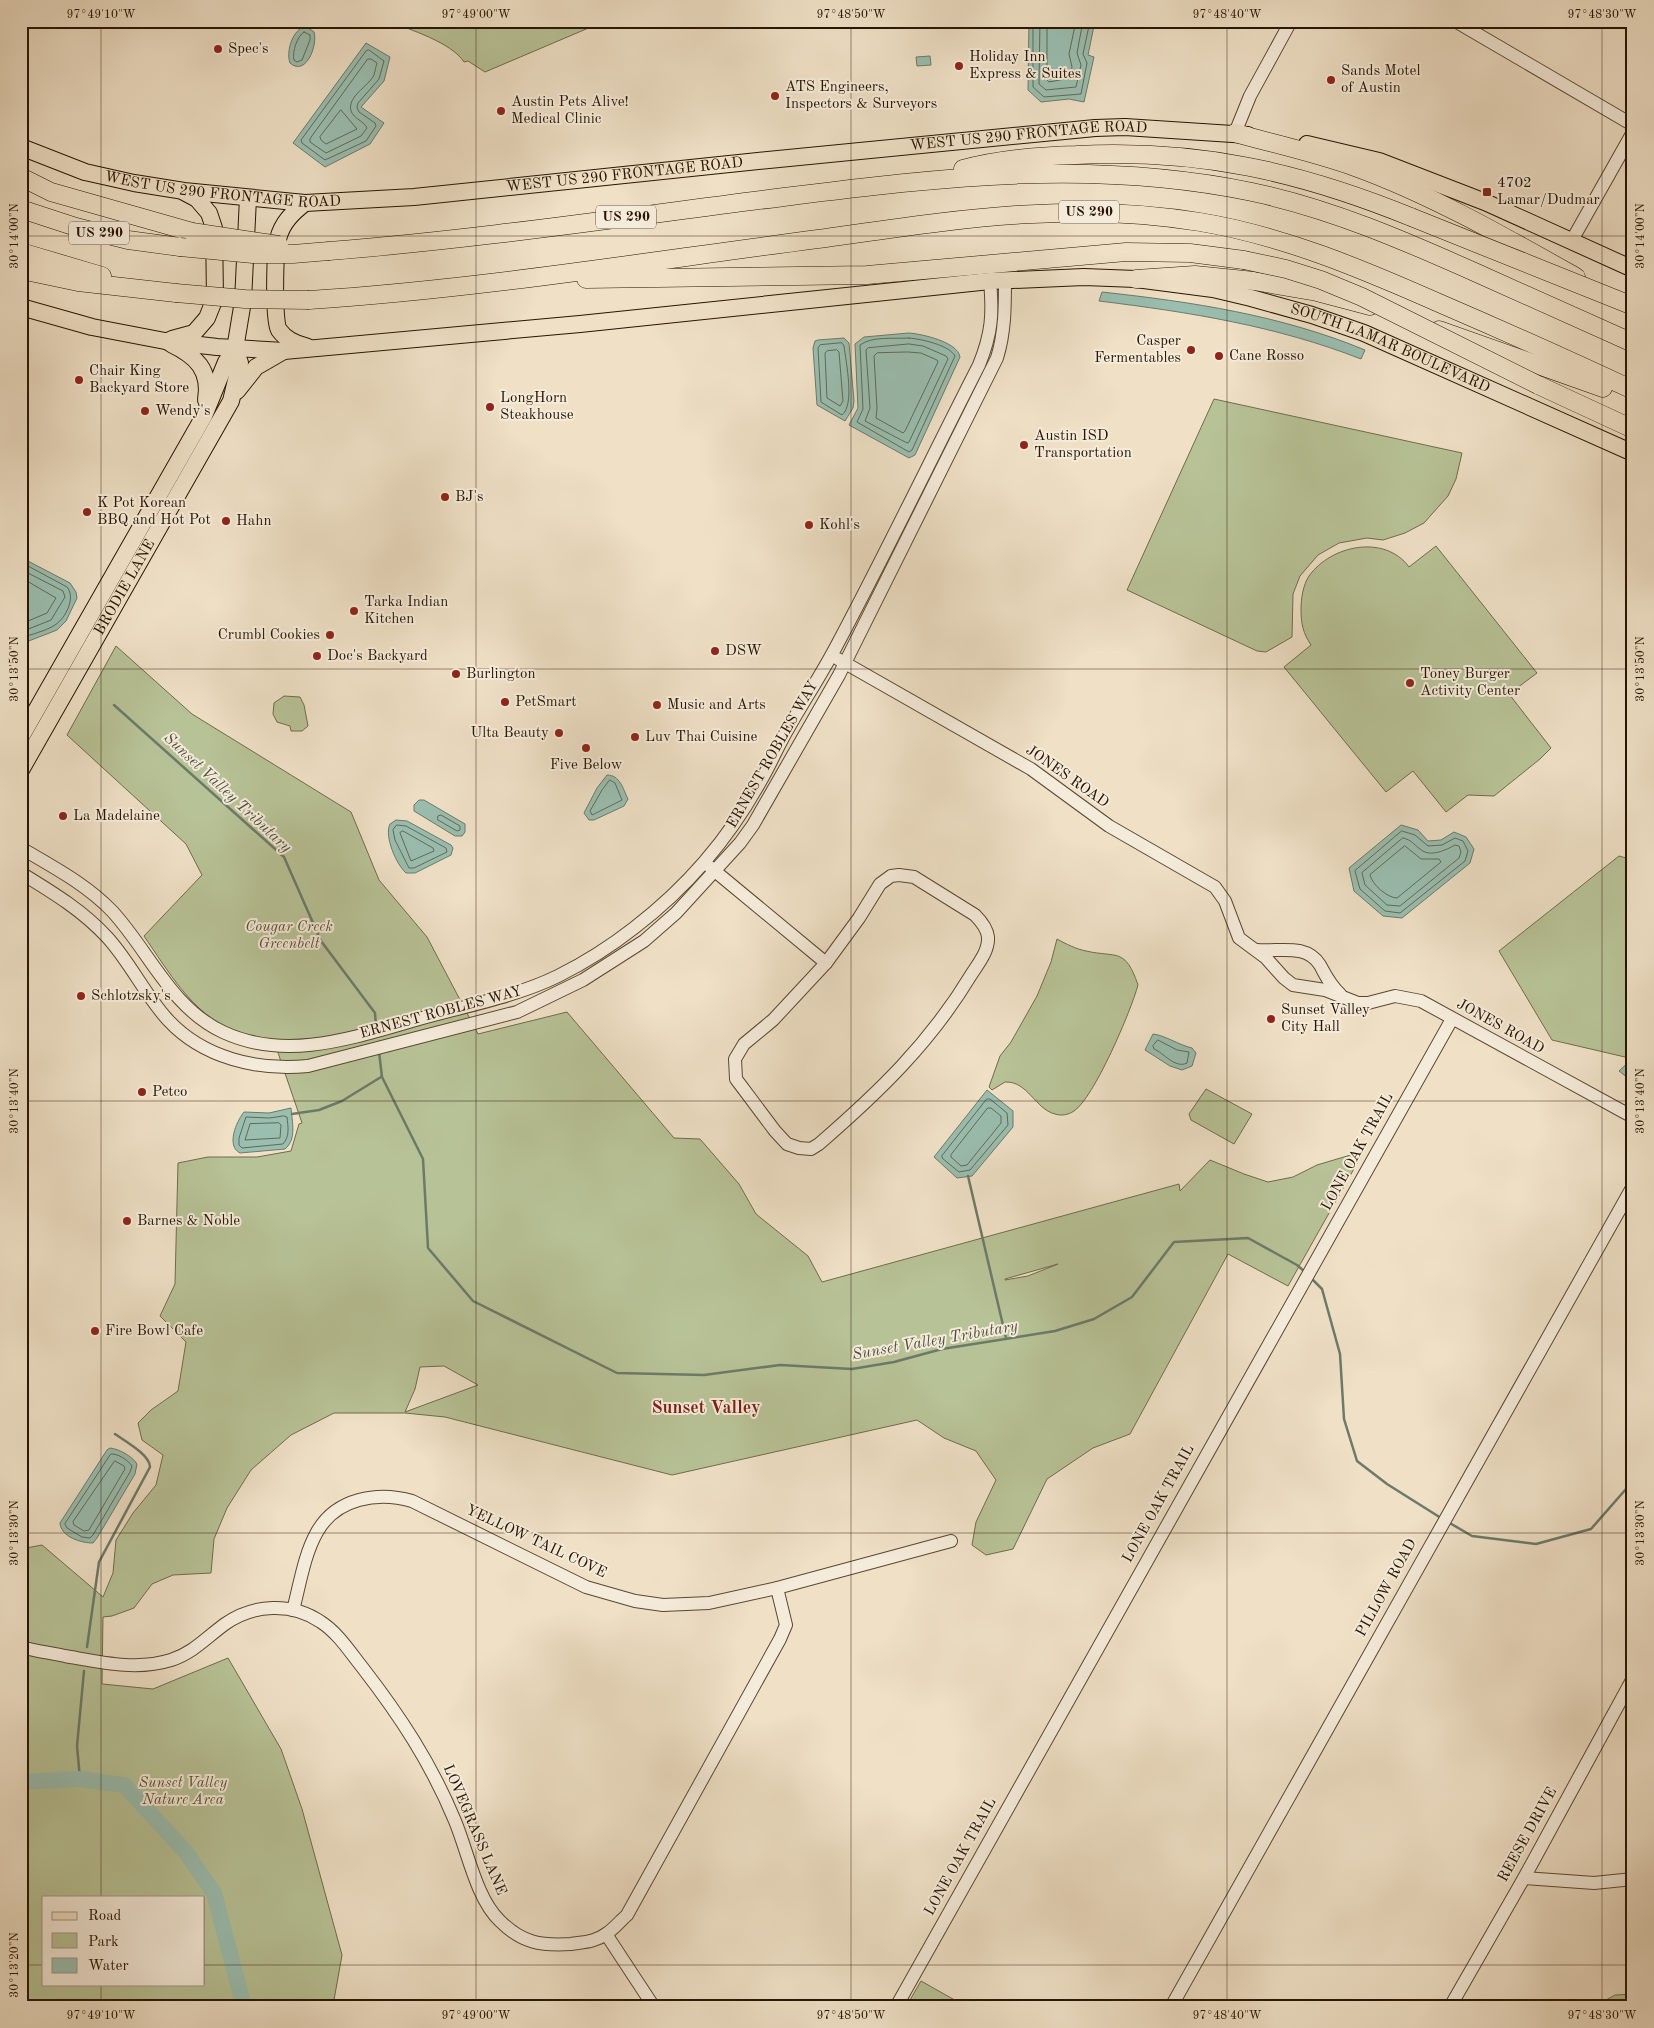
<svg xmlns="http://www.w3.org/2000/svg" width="1654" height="2028" font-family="'Old Standard TT',serif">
<rect width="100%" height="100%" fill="#efe0c6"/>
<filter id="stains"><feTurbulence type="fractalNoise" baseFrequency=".004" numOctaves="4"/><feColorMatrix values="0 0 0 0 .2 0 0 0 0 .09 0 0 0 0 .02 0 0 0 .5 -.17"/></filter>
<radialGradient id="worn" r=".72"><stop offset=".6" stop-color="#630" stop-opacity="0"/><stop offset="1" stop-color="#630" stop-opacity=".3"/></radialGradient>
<g fill="#b7c296" stroke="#6f6c4c" fill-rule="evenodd">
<path d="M389,21H605L485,72L468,61L464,62C451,42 410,30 389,21Z"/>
<path d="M1214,399L1462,453L1456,479L1448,496L1424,523L1405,533L1383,540L1367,538L1339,543L1318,555L1300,576L1293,594L1292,637L1266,652L1257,651L1127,590Z"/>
<path d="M1436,546L1537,673L1509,694L1551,748L1540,759L1494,796L1468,795L1446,812L1413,771L1386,792L1284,667L1311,645C1303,633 1301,624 1301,609C1301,599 1303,585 1309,576C1331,545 1385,534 1409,567Z"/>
<path d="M116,646L192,714L351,812L379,880L427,937L478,1034L567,1012L674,1138L700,1139L739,1184L756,1214L808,1256L822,1282L1179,1184L1180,1191L1210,1160L1244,1174L1268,1182L1293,1177L1317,1165L1364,1151L1288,1286L1228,1254L1130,1434L1093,1448L1047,1479L1013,1549L986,1555L972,1545L976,1522L996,1480L976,1451L944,1438L917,1420L672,1475L445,1417L405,1413H334L291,1435L251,1470L227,1508L214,1539L211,1573L173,1575L152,1584L134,1608L112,1616L103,1617L102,1684L153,1689L228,1658L281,1749L302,1809L342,1955L334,2000L351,2007H21V1549L42,1545L103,1597L113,1573L116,1540L133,1513L156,1485L163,1455L142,1440L138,1423L151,1410L178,1391L186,1342L160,1316L175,1284L178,1163L208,1157H257L291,1151L299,1124L302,1123L274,1041C261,1038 245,1036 233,1031C192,1013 168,971 144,936L202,875L186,844L67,735ZM1058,1264L1028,1276L1005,1280V1279ZM444,1366L478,1385L405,1412L415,1389L420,1367ZM44,1897H204V1984H44Z"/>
<path d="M284,696L300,697L304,705L308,726L302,731H291L290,726L277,722L273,714L274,703Z"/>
<path d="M1619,856L1633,860V1051L1625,1057L1552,1040L1499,951Z"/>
<path d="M1057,939C1066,944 1076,949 1086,951C1117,958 1125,947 1138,985C1131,1011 1094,1098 1074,1111C1068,1115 1061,1116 1055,1114C1035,1109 1028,1081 1005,1082L992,1090L989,1087L1000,1056L1011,1042L1037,996L1051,962Z"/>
<path d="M1206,1089L1252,1114L1234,1144L1191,1120L1189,1114Z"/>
<path d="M921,1981L967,2007H906Z"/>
<path d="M1633,1994V2007H1593L1615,1995Z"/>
</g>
<g fill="#9abeb0" stroke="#6c7a6a">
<path d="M1029,21H1095L1088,55L1094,57L1084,102L1069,99L1041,102L1028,90Z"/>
<path d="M303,27H307L314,32C318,45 306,77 290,63C286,52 292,32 303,27Z"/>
<path d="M366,43L390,57L384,81L361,107L384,123L370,144L325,167L293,143Z"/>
<path d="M930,56L931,65L917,66L916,57Z"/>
<path d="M1102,292C1193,302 1280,315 1365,350L1361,359C1277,326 1189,312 1099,301Z"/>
<path d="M909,333C922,334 958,342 960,357L915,455L909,458L849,425L858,408L855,344L864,337Z"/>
<path d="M844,338L849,343L854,401L853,408L845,421L817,405L813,348L815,341L818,340Z"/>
<path d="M26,560L70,583L76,592L77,598L66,621L57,630L21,644V565Z"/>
<path d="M607,775C620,775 623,789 628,799L624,806L594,820H589L584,813L585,811L597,788Z"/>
<path d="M419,800H424L465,824V832L462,836H455L414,811V805Z"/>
<path d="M396,820L407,821L451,845L453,848L451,855L415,873H406C396,864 384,836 390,824Z"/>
<path d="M1401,825L1418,830L1428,841L1441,840L1454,832L1466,837L1474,849L1470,863L1402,918L1383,916L1354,891L1349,868Z"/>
<path d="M1153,1034C1164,1035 1179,1045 1192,1048L1196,1053L1192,1066L1182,1070L1170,1066L1145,1050Z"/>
<path d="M1633,1058V1082L1619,1071Z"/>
<path d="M987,1090L1013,1111V1127L972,1176L957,1178L934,1157Z"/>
<path d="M291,1108C292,1122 297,1139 285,1149L240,1153C226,1146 236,1122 244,1112L269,1113Z"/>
<path d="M110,1448C119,1449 132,1456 137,1464L135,1474L97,1538L93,1543C81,1543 61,1537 60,1523L107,1450Z"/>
</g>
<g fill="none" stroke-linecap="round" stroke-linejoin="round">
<g stroke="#606a58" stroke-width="1">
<path d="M1033,21V87L1044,97L1081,94L1087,63L1083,54L1090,21"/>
<path d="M1040,21L1039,84L1046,90L1076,87L1081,65L1077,53L1083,21"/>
<path d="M1047,21V80L1049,82L1070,78L1072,67L1069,54L1076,21"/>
<path d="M304,32L310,35V40L302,60L297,62L294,60C292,52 297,36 304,32Z"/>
<path d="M369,50L384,61L379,79L358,103L357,107L359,112L375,123L376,126L366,141L325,160L302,143L301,140L366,51Z"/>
<path d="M368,59H371L377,63C376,66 375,71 374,75C369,86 347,96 351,111C354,119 364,121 367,128L361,136L326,153L310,142V139Z"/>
<path d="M341,110L357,129L326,144L321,140L320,137Z"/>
<path d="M909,338C921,339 949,345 955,356L912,450L909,452L857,422L863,409L860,345C872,336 894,339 909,338Z"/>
<path d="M842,343L844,346C846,362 855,405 842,415L821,402L818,348L820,345Z"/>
<path d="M909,344L923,346L946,356L948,359L909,442L907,443L865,421L870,408L866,350L868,348Z"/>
<path d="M837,350L839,352L843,401L840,406L827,398L825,353L827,351Z"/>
<path d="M908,352L921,353L937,360L938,362L905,431L903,433L876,418L877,408L874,356L877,353Z"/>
<path d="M21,567L28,566L67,587C76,597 66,618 55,625C46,631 32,634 21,638"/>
<path d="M21,573H28L63,591L65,597L51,620L21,632"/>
<path d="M21,581H27L56,598L47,613L21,624"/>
<path d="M610,780L615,783L622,800L592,815L590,811L602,790Z"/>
<path d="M438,816L441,815L460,826V830L457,831L438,820Z"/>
<path d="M397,825L406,826L446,848L447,852L414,868H409L395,840L393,830Z"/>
<path d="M403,831L433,848L434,851L411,861L400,833Z"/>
<path d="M1402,831L1415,835L1428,846L1442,845L1455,838L1463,841L1468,851L1465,861L1400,913L1385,911L1360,889L1355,871Z"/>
<path d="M1403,838C1412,840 1413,844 1420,849C1430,858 1446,850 1455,845L1459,846L1461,852L1459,858L1400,906L1387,905L1365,885L1362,873Z"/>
<path d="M1405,846L1421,859H1439L1441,862L1397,898C1388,898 1372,885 1370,875Z"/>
<path d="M1158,1040L1177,1050L1189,1052L1187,1063C1175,1069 1164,1053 1154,1049L1153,1046Z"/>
<path d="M987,1099H990L1007,1113L1008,1125L970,1170L959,1172L942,1158V1156Z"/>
<path d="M988,1108H991L1001,1116V1123L967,1165L961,1166L951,1157V1155Z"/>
<path d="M284,1116L287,1117C288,1127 290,1136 283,1144L242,1148L239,1145V1138L246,1117L269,1118Z"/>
<path d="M279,1123L281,1125L280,1138L245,1140L250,1124Z"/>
<path d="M111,1454C117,1453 128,1460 132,1466L130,1472L93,1535L90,1538L82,1537L67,1528L65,1524Z"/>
<path d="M115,1461L124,1466L125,1469L89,1530L84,1531L74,1525L73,1522Z"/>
</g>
<g stroke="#6c7a6a" stroke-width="2.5">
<path d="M114,705L284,857L321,941L375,1013L376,1027"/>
<path d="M379,1052L382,1077L423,1159L428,1248L473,1301L617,1373L704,1375L780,1365L852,1369L894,1362L942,1349L1055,1331L1094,1319L1132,1297L1174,1242L1248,1238L1297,1265L1305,1272"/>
<path d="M292,1114L319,1110L342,1101L381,1077"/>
<path d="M968,1176L1006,1338"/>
<path d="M1311,1278L1322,1289L1340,1354L1344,1419L1357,1461L1387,1484L1441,1518"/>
<path d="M1448,1522L1472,1536L1536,1544L1591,1529L1633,1481"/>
<path d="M87,1647L99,1562L150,1467C150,1455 125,1441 115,1434"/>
<path d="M80,1779L77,1746L84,1671"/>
</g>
<path stroke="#9abeb0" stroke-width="16" d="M21,1782L80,1779L124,1785L185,1851L214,1893L243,2003L246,2007"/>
<defs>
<g id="minor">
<path d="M1455,21L1633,125"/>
<path d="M1235,133L1250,96L1291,21"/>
<path d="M1571,242L1633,132"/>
<path d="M838,659L1031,769L1109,826L1215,887L1225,901L1239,938L1266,958L1284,978L1293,985L1325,990L1358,1003H1368L1395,996L1421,1001L1633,1117"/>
<path d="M21,848C53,867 86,884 112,911C149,951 171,1008 223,1032C287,1062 355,1037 419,1019C465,1006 515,997 558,976C584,963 611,946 634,928C685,889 729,838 760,782C771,764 778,745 789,727C805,699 823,672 838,643C887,551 932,457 979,365C992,333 993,314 990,281"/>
<path d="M710,867L826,963"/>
<path d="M21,873C52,892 82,910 107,937C130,962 145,995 168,1020C203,1058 258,1071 308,1066L517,1012L583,980L644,941L676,913L740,843L753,825L839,675L997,358C1005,332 1005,307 1005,280"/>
<path d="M899,875L914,877L975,915C981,921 987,928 988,937C989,951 978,964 971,975C930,1043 879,1092 819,1144L811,1149L799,1148L787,1144L775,1131L736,1079L735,1059L744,1044L773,1020L826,963L859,918L880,884L891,876Z"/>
<path d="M1257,950C1279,952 1306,943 1320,965C1326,976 1330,985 1340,994"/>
<path d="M293,1610C300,1584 304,1555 317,1532C336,1498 378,1491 412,1501L586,1587L635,1601L663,1605L709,1603L777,1588L951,1541"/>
<path d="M21,1647C35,1651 51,1653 65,1656C100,1662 136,1671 171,1660C193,1653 207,1637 225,1624C253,1604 292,1602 321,1622C338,1633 350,1652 362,1667C400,1716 431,1763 455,1821C468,1852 476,1898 500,1921C522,1943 541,1946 571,1944C583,1942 595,1942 606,1934C614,1929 620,1921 627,1915L780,1639L786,1625L777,1588"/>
<path d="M1524,1878L1594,1883L1633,1879"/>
<path d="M606,1934L654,2007"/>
<path d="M896,2007L1452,1019"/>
<path d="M1171,2007L1633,1186"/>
<path d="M1450,2007L1524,1878L1633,1678"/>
</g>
<g id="major">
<path d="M1307,144L1379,161L1485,202L1633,269"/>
<path id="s1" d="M21,147L85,172L134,183L184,191L305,203L414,197L758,161L1095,128L1125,127L1248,135"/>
<path d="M305,203C292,213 282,223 278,239C275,251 273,321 279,330C287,341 296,343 308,347"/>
<path id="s2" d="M21,307L92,327L165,341L217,347L284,351L580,324L990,281L1084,277L1136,279L1213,289L1251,298L1312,315L1364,333L1633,453"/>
<path d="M172,339L194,333L207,318L215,298L214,228L209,213L197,199L184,192"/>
<path d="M171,344C196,356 211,370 206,400"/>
<path d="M237,391L256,367L282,352"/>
<path d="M21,737L204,416L226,362L235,349"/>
<path id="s3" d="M21,770L231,401L240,363L235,349L243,301L248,198"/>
</g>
<g id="highway">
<path d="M1235,133C1275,144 1316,153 1355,167C1432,195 1505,237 1576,277"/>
<path d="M963,169C1000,159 1038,156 1076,155C1198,149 1298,171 1411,217"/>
<path d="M21,177L51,192L192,232"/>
<path d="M21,209L76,227L128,240L180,247"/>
<path d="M329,251C481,239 633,216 784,197C943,177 1093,159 1252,192C1332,209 1405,241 1479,274C1531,297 1582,320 1633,343"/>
<path d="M21,252L102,276"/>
<path d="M21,270L78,282L176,293"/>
<path d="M586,279L867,275L1126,252L1190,253L1244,260"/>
<path d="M1136,279L1195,275L1254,281L1317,292L1370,306"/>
<path d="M309,300C479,289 649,261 818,239C948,221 1069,200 1200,222C1284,236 1362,269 1439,303C1504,331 1569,360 1633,390"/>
<path d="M1439,330L1603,388"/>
<path d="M1538,385L1633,429"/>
</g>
</defs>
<use href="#minor" stroke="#594832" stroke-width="14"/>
<use href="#major" stroke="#271501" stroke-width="18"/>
<use href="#highway" stroke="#271501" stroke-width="19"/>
<use href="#minor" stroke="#f5ebda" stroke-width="12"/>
<use href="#major" stroke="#efe0c6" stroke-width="16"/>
<use href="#highway" stroke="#efe0c6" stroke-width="18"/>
<defs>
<g id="highway-bridge">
<path d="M1411,217L1633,306"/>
<path d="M192,232L279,245"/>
<path d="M180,247L253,254H293L329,251"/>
<path d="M1244,260L1286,269L1321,280L1362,297L1538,385"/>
<path d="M176,293L245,299L309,300"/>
</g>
</defs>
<use href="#highway-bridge" stroke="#271501" stroke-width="19" stroke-linecap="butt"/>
<use href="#highway-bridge" stroke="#efe0c6" stroke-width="18"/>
</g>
<path fill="none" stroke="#271501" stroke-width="1" stroke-opacity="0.45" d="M101,21V1897M476,21V2007M851,21V2007M1227,21V2007M1602,21V2007M21,236H1633M21,669H1633M21,1101H1633M21,1533H1633M21,1965H44M204,1965H1633M101,1984V2007"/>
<g fill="#8f2418" stroke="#f5ebda" stroke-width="2">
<circle cx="218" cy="49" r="5"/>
<circle cx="959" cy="66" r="5"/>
<circle cx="1331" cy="80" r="5"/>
<circle cx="775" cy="96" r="5"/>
<circle cx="501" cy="111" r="5"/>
<rect x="1482" y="187" width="10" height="10" rx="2.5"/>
<circle cx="1191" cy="350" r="5"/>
<circle cx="1219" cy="356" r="5"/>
<circle cx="79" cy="380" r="5"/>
<circle cx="490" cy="407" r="5"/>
<circle cx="145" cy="411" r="5"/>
<circle cx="1024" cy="445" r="5"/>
<circle cx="445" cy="497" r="5"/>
<circle cx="87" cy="512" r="5"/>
<circle cx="226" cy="521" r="5"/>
<circle cx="809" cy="525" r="5"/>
<circle cx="354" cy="611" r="5"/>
<circle cx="330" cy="635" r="5"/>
<circle cx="715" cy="651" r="5"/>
<circle cx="317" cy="656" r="5"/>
<circle cx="456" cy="674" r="5"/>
<circle cx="1410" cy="683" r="5"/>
<circle cx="505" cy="702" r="5"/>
<circle cx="657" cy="705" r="5"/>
<circle cx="559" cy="733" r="5"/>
<circle cx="635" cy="737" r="5"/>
<circle cx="586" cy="748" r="5"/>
<circle cx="63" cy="816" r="5"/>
<circle cx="81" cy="996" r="5"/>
<circle cx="1271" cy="1019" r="5"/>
<circle cx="142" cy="1092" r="5"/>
<circle cx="127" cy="1221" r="5"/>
<circle cx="95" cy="1331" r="5"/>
</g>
<g text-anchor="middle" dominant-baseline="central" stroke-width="4" stroke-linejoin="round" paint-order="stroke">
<g fill="#f5ebda" stroke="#655542" stroke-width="1">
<rect x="1059" y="200.5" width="60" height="23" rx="4"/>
<rect x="596" y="205.5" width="60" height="23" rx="4"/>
<rect x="69" y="221.5" width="60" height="23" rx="4"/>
</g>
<g font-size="14" font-weight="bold" fill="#271501">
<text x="1089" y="212">US 290</text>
<text x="626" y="217">US 290</text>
<text x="99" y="233">US 290</text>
</g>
<g font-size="15" fill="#271501" stroke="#f5ebda" text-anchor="start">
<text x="228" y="49">Spec's</text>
<text x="969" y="57">Holiday Inn<tspan x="969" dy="17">Express &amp; Suites</tspan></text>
<text x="1341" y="71">Sands Motel<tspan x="1341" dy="17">of Austin</tspan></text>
<text x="785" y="87">ATS Engineers,<tspan x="785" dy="17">Inspectors &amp; Surveyors</tspan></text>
<text x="511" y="102">Austin Pets Alive!<tspan x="511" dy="17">Medical Clinic</tspan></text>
<text x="1497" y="183">4702<tspan x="1497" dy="17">Lamar/Dudmar</tspan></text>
<text x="1181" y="341" text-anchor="end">Casper<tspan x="1181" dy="17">Fermentables</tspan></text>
<text x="1229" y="356">Cane Rosso</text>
<text x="89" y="371">Chair King<tspan x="89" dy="17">Backyard Store</tspan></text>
<text x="500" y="398">LongHorn<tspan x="500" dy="17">Steakhouse</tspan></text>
<text x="155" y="411">Wendy's</text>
<text x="1034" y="436">Austin ISD<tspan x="1034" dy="17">Transportation</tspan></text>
<text x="455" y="497">BJ's</text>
<text x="97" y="503">K Pot Korean<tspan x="97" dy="17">BBQ and Hot Pot</tspan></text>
<text x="236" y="521">Hahn</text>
<text x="819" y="525">Kohl's</text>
<text x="364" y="602">Tarka Indian<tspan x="364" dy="17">Kitchen</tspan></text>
<text x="320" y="635" text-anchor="end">Crumbl Cookies</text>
<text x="725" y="651">DSW</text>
<text x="327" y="656">Doc's Backyard</text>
<text x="466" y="674">Burlington</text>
<text x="1420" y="674">Toney Burger<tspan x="1420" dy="17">Activity Center</tspan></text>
<text x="515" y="702">PetSmart</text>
<text x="667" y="705">Music and Arts</text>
<text x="549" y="733" text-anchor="end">Ulta Beauty</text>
<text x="645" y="737">Luv Thai Cuisine</text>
<text x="586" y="765" text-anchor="middle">Five Below</text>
<text x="73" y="816">La Madelaine</text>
<text x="91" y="996">Schlotzsky's</text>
<text x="1281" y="1010">Sunset Valley<tspan x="1281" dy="17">City Hall</tspan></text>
<text x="152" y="1092">Petco</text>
<text x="137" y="1221">Barnes &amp; Noble</text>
<text x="105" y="1331">Fire Bowl Cafe</text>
</g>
<g font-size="15" fill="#271501" stroke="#f5ebda">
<text stroke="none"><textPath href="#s1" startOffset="1018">WEST US 290 FRONTAGE ROAD</textPath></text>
<text stroke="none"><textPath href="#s1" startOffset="612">WEST US 290 FRONTAGE ROAD</textPath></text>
<text stroke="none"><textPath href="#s1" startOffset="208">WEST US 290 FRONTAGE ROAD</textPath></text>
<text stroke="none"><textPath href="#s2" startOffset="1388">SOUTH LAMAR BOULEVARD</textPath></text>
<text stroke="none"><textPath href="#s3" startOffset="210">BRODIE LANE</textPath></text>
<text transform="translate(773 755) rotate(-60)">ERNEST ROBLES WAY</text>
<text transform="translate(1067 777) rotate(35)">JONES ROAD</text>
<text transform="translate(441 1013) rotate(-15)">ERNEST ROBLES WAY</text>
<text transform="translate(1500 1027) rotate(29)">JONES ROAD</text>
<text transform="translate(1358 1152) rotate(-61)">LONE OAK TRAIL</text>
<text transform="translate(1159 1504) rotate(-61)">LONE OAK TRAIL</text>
<text transform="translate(536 1542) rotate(25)">YELLOW TAIL COVE</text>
<text transform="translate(1387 1588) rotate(-61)">PILLOW ROAD</text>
<text transform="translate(474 1830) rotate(67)">LOVEGRASS LANE</text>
<text transform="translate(1528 1835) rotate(-61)">REESE DRIVE</text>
<text transform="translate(961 1857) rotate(-61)">LONE OAK TRAIL</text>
</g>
<g font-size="15" font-style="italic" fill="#595235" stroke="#f5ebda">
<text x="289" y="927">Cougar Creek<tspan x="289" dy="17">Greenbelt</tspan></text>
<text x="183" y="1783">Sunset Valley<tspan x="183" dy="17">Nature Area</tspan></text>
</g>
<g font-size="16" font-style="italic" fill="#4f503e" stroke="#f5ebda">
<text transform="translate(227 793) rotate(43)">Sunset Valley Tributary</text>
<text transform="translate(935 1341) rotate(-10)">Sunset Valley Tributary</text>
</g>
<g font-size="18" font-weight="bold" fill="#7a1f14" stroke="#f5ebda">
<text x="706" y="1408">Sunset Valley</text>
</g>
</g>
<rect width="1654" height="2028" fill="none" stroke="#efe0c6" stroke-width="55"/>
<rect x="42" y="1896" width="162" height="90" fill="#f5ebda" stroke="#a39583"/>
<rect x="52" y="1912" width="25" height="8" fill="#efe0c6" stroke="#a39583"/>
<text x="88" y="1920" font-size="15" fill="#271501">Road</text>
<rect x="52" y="1933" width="25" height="15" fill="#b7c296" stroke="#a39583"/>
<text x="88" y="1946" font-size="15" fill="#271501">Park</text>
<rect x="52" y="1958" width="25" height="15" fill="#9abeb0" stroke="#a39583"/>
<text x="88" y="1970" font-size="15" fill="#271501">Water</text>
<rect x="28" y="28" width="1598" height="1972" fill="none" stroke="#271501" stroke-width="2"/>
<g font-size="12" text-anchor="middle" fill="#271501">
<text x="101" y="18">97°49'10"W</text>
<text x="476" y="18">97°49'00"W</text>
<text x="851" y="18">97°48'50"W</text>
<text x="1227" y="18">97°48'40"W</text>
<text x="1602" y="18">97°48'30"W</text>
<text transform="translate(14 236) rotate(-90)" y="4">30°14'00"N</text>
<text transform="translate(1640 236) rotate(-90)" y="4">30°14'00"N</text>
<text transform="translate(14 669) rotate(-90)" y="4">30°13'50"N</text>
<text transform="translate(1640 669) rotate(-90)" y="4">30°13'50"N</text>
<text transform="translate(14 1101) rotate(-90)" y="4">30°13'40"N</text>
<text transform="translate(1640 1101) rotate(-90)" y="4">30°13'40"N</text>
<text transform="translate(14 1533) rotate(-90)" y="4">30°13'30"N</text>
<text transform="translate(1640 1533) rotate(-90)" y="4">30°13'30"N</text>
<text transform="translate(14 1965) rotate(-90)" y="4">30°13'20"N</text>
<text x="101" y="2019">97°49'10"W</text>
<text x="476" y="2019">97°49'00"W</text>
<text x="851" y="2019">97°48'50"W</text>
<text x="1227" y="2019">97°48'40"W</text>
<text x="1602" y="2019">97°48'30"W</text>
</g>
<rect width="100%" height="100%" filter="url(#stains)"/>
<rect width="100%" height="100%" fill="url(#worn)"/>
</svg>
